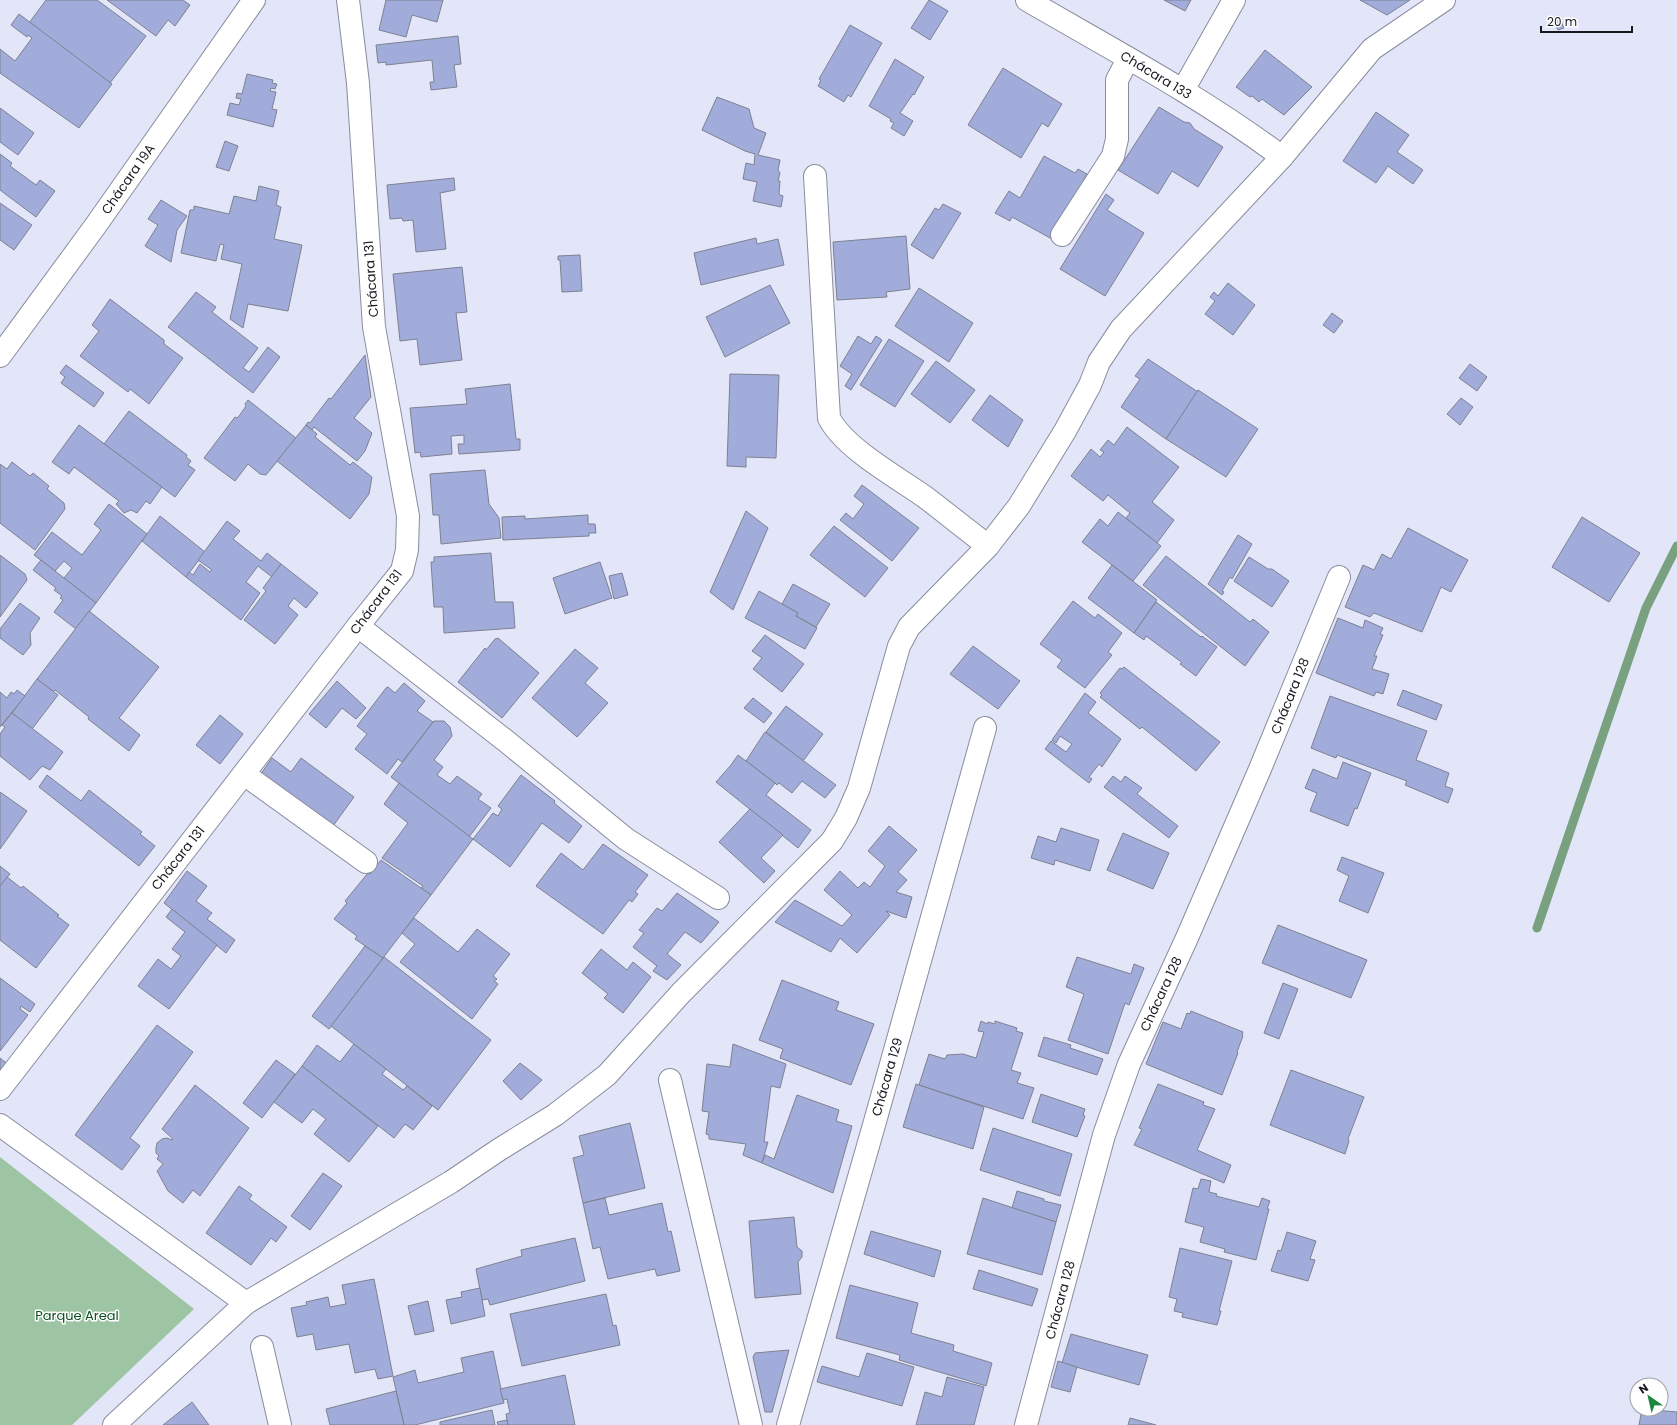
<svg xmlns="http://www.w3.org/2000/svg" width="1677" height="1425" font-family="Poppins,sans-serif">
<rect width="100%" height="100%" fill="#e2e6f8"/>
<path fill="#9dc4a3" d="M0,1157L194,1309L72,1425H0Z"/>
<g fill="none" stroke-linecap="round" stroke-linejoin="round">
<path stroke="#79a17f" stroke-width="9" d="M1537,928L1646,608L1677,546"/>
</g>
<g fill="#a2acda" stroke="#7d8191">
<path d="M46,0H97L146,36L110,83L29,23Z"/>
<path d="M107,0H183L190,5L175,26L168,20L156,36Z"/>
<path d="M386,0H443L437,22L412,15L406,37L379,30Z"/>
<path d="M929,0L948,11L930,40L911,28Z"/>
<path d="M1164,0H1191L1185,11Z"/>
<path d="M1360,0H1410L1387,15Z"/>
<path d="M19,14L112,84L79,128L0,73V49L15,61L32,38L28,35L27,37L11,25Z"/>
<path d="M1559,16L1564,28L1558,30L1552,18Z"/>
<path d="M850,25L882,43L851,97L848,95L844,102L818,86L821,80L819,79Z"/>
<path d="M458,36L461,64L454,65L457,87L431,90L430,82H434L432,60L386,65V62L378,63L376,45Z"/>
<path d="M1265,50L1312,87L1284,115L1262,99L1259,102L1252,96L1250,97L1236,87Z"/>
<path d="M895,59L924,77L914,95L913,94L900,113L913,121L904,136L891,128L894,123L890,121L891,119L869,106Z"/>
<path d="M1003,68L1062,104L1048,127L1042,123L1021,158L968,125Z"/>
<path d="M247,74L273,80L272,83L277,84L275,89L271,88L270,91L276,92L272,109L277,110L273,127L227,115L230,103L239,105L241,99L236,98L237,93L242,94Z"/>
<path d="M717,97L749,109L754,128L766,133L758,155L780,160L778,170L780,173L778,181H780L779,193L780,195L783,196L781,207L753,201L757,182L743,179L746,163L754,165L755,154L745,151L702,130Z"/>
<path d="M1159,107L1184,122L1190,123L1194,129L1223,147L1198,187L1172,171L1158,194L1118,170Z"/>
<path d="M0,108L34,133L18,155L0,142Z"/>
<path d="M1376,112L1409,135L1397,152L1423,170L1413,184L1388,166L1376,183L1343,161Z"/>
<path d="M225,141L238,146L229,171L216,167Z"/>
<path d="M0,154L12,163L10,166L36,185L40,180L55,191L36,217L0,190Z"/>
<path d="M1044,156L1075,173L1078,169L1087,174L1052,239L1012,217L1010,221L995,213L1009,191L1020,198Z"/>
<path d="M454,178L455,190L440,193L446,249L416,252L413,220L403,221L402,218L390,219L387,185Z"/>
<path d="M259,186L279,191L276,205L281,207L274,239L302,245L288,311L248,304L243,328L230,319L242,264L221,259L224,245L220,244L216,261L181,253L190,210H194V206L229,214L234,196L256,201Z"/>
<path d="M1106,194L1114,200L1107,210L1144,233L1105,296L1060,269Z"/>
<path d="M161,200L187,216L177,230L171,262L145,246L158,225L148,219Z"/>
<path d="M0,203L32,225L14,250L0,240Z"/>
<path d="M943,204L961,213L933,259L911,245L935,208L939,210Z"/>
<path d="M906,236L910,289L886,292L887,297L837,300L833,242Z"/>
<path d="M756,238L757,244L778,239L784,265L701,285L694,253Z"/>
<path d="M580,255L582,291L562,292L560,260H558V256Z"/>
<path d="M462,267L467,312L456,313L462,360L420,365L417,339L400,341L393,274Z"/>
<path d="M1228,283L1255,305L1233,335L1205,314L1215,301L1210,297L1214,292L1218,296Z"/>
<path d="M770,285L790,323L725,357L706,317Z"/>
<path d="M919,288L973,323L949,362L895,326Z"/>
<path d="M196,292L216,307L212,312L258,348L243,368L249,372L268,347L280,357L253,393L168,327Z"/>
<path d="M110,299L164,340V344L183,358L149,404L130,389L128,392L80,356L99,331L92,325Z"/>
<path d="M1332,313L1343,321L1334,333L1323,325Z"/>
<path d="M858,336L871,344L876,336L882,340L851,390L845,386L852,374L840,366Z"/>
<path d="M889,339L924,361L895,407L860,385Z"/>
<path d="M365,355L371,397L354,418L372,433L365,451L357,461L314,427L312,430L306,425L308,422L310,423L329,398L331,399Z"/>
<path d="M1148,359L1198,392L1166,439L1121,407L1140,379L1135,376Z"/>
<path d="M936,361L975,390L950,423L911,394Z"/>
<path d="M1470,364L1487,377L1477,391L1459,378Z"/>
<path d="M66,365L104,393L94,407L61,383L65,377L60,373Z"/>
<path d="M730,374L779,375L776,458L746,457V467L727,466Z"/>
<path d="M510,384L516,439H520V450L459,454L458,444H464V435L451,436L452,454L421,457L420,452L415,453L410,408L467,404L465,389Z"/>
<path d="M1198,390L1258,429L1226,477L1166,439Z"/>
<path d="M990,395L1023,420L1008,447L972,420Z"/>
<path d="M1461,398L1473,407L1460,425L1447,414Z"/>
<path d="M248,400L296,438L266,475L260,474L248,464L235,481L204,458L235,417L237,418L239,416L246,406L245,404Z"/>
<path d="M129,411L187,455L186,457L191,461L188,465L195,470L175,497L104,444Z"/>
<path d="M79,425L162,487L150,504L146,501L137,513L131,510L124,513L116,504L119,501L74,467L69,474L52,462Z"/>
<path d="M306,425L317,434L315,437L350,465L353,462L372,477L369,494L350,519L277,461Z"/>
<path d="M1127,427L1179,467L1152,502L1174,520L1157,543L1126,518L1130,513L1108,495L1103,501L1071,476L1091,449L1100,457L1104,452L1100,450L1108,440L1114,445Z"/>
<path d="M12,462L30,476L33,473L49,486L47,489L64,503L65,509L35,550L0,523V464L7,469Z"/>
<path d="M485,470L489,504L499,518L501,538L441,544L439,515H433L430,474Z"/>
<path d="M862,485L919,528L892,561L840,520L846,513L853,519L864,504L854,496Z"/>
<path d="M109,504L147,534L96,603L64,578L72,568L64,561L55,571L34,555L52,532L82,555L101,530L94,524Z"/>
<path d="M746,511L768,528L733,610L710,592Z"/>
<path d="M1118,512L1161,546L1133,581L1082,542L1100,519L1108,526Z"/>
<path d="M588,515V524H595L596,533H589V536L503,540L502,517L525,516V519Z"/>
<path d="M160,516L205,552L186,577L142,541Z"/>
<path d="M1582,517L1640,553L1609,602L1552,567Z"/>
<path d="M227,521L240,531L233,539L261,561L267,553L281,564L272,577L258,566L246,582L260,593L241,620L186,577L189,572L193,575L200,564L210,572L212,570L198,560Z"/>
<path d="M834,526L888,568L865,597L810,555Z"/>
<path d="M1408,528L1468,560L1451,592L1441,587L1422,632L1374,613L1370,617L1345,607L1363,565L1374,570L1382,554L1391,559Z"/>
<path d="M1238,535L1252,544L1232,579L1230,577L1222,591L1224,592L1222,595L1208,584Z"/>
<path d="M491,553L495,602H513L515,628L444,633L443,607H434L431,562H434V557Z"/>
<path d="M0,555L25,574L27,580L0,617Z"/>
<path d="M1166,556L1250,622L1253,619L1269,632L1245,666L1143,585Z"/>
<path d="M1249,557L1268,569H1272L1289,581L1272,607L1234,581Z"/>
<path d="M41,560L96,603L76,629L54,612L63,600L60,598L62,596L54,590L56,588L33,570Z"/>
<path d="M600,562L612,598L565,614L553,578Z"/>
<path d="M281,564L318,593L306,608L294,598L288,606L298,615L275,644L244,620L266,591L263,588Z"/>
<path d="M1112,565L1157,600L1134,633L1088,598Z"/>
<path d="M622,573L628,595L614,599L609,576Z"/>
<path d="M793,584L830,604L816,627L796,616L798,613L782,604Z"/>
<path d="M759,591L798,613L796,616L817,628L805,649L745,618Z"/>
<path d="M1073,601L1095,618L1098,614L1122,633L1108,652L1112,655L1085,688L1057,667L1062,660L1040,644Z"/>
<path d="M1156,602L1201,637L1202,636L1217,647L1196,676L1180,664L1182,663L1180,661L1146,636L1144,640L1134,633Z"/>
<path d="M20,603L40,618L30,633L31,645L23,655L0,638V629Z"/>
<path d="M89,611L159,667L119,718L140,735L129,751L88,719L89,717L55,690L53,692L37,679Z"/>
<path d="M1338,618L1363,628L1365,620L1383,628L1380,634L1383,635L1374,656H1377L1372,669L1389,674L1383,694L1376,692L1374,696L1316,673Z"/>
<path d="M765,635L804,664L782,692L753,669L762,658L752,651Z"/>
<path d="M498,638L539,673L502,718L458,682L485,648L486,650L495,639Z"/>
<path d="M973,646L1020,681L998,709L950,674Z"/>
<path d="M575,649L598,668L585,683L608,703L577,737L532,698Z"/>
<path d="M1124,667L1220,742L1196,771L1142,727L1140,729L1100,697L1102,695L1100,693L1120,668L1122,669Z"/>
<path d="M37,679L58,695L32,729L12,713Z"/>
<path d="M337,681L366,708L356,719L342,708L326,728L309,714Z"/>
<path d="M404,683L425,701L417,711L433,722L402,762L398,759L387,774L355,749L367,734L357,726L386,688L388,687L395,693Z"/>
<path d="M17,690L25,696L0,727V692L7,698L11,692L14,694Z"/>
<path d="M1403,690L1442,705L1436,720L1397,705Z"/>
<path d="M1085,693L1096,702L1088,713L1121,739L1102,767L1099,764L1089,777L1092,779L1089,783L1045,749L1051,741L1066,752L1072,744L1060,736L1056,743L1052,740Z"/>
<path d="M1330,696L1427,731L1416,760L1449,773L1445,786L1453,789L1448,803L1405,785L1407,781L1337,755L1336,758L1311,748Z"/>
<path d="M753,698L772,713L764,723L744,708Z"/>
<path d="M786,706L823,734L803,761L766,732Z"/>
<path d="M12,713L63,752L50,770L42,766L30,780L0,756V734L5,727L2,725Z"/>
<path d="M220,715L243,734L220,764L196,745Z"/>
<path d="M434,721H444L450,727L452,736L434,760L443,767L437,775L450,784L457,776L482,794L478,799L491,808L469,837L391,777Z"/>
<path d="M765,732L836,785L825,798L802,781L792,793L779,783L777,785L775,783L746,761Z"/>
<path d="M738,755L775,783L766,795L811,830L798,848L716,782L731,765Z"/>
<path d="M272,758L291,772L301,758L354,797L333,826L260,775Z"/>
<path d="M1343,762L1371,773L1357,809L1355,808L1348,826L1310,811L1317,793L1305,788L1313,769L1337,779Z"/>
<path d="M47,775L81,801L89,790L142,832L140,834L155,846L139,866L39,787Z"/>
<path d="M521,775L555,801L554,803L582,826L569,843L542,823L510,867L473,839L493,813L498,816L502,809L498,806Z"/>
<path d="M1113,776L1121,782L1125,776L1142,788L1137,794L1178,826L1169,838L1104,787Z"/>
<path d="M399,783L473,839L431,895L421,888L423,886L382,858L408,823L384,804Z"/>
<path d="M0,792L27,811L0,849Z"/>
<path d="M750,809L783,835L761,858L775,871L764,883L719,842Z"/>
<path d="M889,826L917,850L898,872L907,880L896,892L912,897L906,918L886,911L890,915L857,953L840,938L831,952L775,922L795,900L842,926L852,915L824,890L840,871L858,888L864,882L870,887L885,866L868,851Z"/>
<path d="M1061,828L1099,840L1090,871L1055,860L1054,865L1031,858L1038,836L1056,842Z"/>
<path d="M1123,833L1169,853L1153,889L1107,870Z"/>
<path d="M603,844L648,875L635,892L638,894L632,902L629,900L603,934L536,886L561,853L583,870Z"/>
<path d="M1342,857L1384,873L1368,913L1339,901L1349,876L1337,870Z"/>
<path d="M381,860L431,895L383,958L355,939L357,936L334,919L347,903L345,901L368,873L370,874Z"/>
<path d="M0,866L10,874L0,886Z"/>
<path d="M187,871L207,886L196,901L212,913L207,919L235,940L226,953L164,903Z"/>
<path d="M7,877L21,888L23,886L59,915L57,916L69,925L36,968L0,940V886Z"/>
<path d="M677,893L719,922L701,943L685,932L667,954L681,965L667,980L653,971L657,966L633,947L644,933L639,930L657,908L662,911Z"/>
<path d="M172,909L217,945L169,1009L138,986L158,959L171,969L181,956L172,949L185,932L166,917Z"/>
<path d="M414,918L458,952L477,929L510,954L493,976L497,979L494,981L498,984L472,1019L400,962L415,944L402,933Z"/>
<path d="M1278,925L1367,960L1351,998L1262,963Z"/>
<path d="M365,946L383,958L329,1029L312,1016Z"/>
<path d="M601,949L627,970L633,962L651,977L623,1013L604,998L608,994L582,973Z"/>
<path d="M384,957L491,1040L438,1110L331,1026Z"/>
<path d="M1077,957L1131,974L1134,964L1144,968L1129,1005L1125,1003L1108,1054L1068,1040L1084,994L1066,987Z"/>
<path d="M0,978L35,1004L30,1012L21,1006L20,1009L28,1015L0,1051Z"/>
<path d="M782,980L839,1002L836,1010L874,1024L851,1085L780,1058L783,1049L759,1040Z"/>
<path d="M1283,983L1298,989L1279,1039L1264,1033Z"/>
<path d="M1191,1011L1243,1032L1242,1035L1243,1036L1237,1052L1238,1053L1222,1095L1146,1064L1163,1022L1181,1029L1187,1013L1190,1014Z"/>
<path d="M981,1021L987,1024L988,1022L995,1024V1021L1017,1028L1016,1031L1023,1033L1011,1070L1021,1073L1017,1083L1034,1088L1023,1119L919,1085L929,1054L945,1059L947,1055L963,1054L976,1058L984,1032L978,1031Z"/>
<path d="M157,1025L193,1052L130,1138L140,1146L122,1170L75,1135Z"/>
<path d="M1044,1037L1071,1045L1070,1048L1103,1059L1097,1075L1038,1056Z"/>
<path d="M354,1044L386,1069L382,1074L403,1090L407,1086L432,1106L413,1130L405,1124L394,1138L302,1066L317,1045L340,1062Z"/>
<path d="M733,1044L786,1064L780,1088L771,1086L764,1142H768L762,1163L743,1155L746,1144L709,1139V1135L706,1134L709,1112L702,1111L707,1064L730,1067Z"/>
<path d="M0,1058L9,1065L0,1077Z"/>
<path d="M276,1060L295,1074L262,1118L243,1103Z"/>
<path d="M520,1063L542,1080L521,1100L503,1081Z"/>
<path d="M302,1066L378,1126L349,1162L314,1134L326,1119L313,1109L302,1123L274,1102Z"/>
<path d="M1291,1070L1364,1097L1348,1139L1349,1141L1345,1154L1270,1125Z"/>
<path d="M916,1084L984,1107L973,1149L903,1127Z"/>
<path d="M1158,1084L1204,1102L1203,1105L1215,1109L1197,1150L1231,1165L1224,1183L1134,1145L1142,1129L1139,1128Z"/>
<path d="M195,1085L249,1128L200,1196L193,1190L183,1203L168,1191L157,1171L163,1164L157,1159L159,1156L156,1153V1148L157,1143L162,1139L167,1138L172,1140L173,1139L162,1129Z"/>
<path d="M1041,1094L1085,1109L1083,1115L1085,1116L1077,1137L1032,1122Z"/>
<path d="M797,1095L839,1110L836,1121L852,1126L833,1193L762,1163L765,1155L774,1159Z"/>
<path d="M630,1123L645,1188L583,1203L573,1158L584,1155L579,1136Z"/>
<path d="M993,1128L1072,1154L1060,1196L980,1170Z"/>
<path d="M323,1173L342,1186L310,1230L291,1216Z"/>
<path d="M1201,1179L1211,1181L1209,1192L1217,1194L1216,1196L1259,1207L1262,1198L1270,1201L1267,1209H1269L1256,1260L1224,1252L1225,1249L1200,1242L1204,1227L1185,1222L1193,1188L1198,1189Z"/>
<path d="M239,1186L252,1195L249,1199L287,1227L276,1242L271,1238L251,1265L206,1233Z"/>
<path d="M1017,1191L1044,1199V1201L1061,1205L1056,1222L1012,1208Z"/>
<path d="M605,1198L609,1215L662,1203L668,1232L671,1231L680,1271L657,1276L655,1269L608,1279L600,1247L593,1249L583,1203Z"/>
<path d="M983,1198L1056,1222L1042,1275L967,1254Z"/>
<path d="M794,1217L797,1247L802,1251V1257L798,1262L801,1294L755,1298L749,1221Z"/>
<path d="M871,1231L941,1251L934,1277L864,1254Z"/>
<path d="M1287,1232L1316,1241L1310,1259L1315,1260L1308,1281L1271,1271L1278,1250L1281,1251Z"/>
<path d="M575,1238L585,1281L490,1305L488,1299L482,1300L476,1269L522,1256L521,1250Z"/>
<path d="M1180,1248L1232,1261L1219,1311H1221L1217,1325L1182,1317L1183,1313L1174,1311L1177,1299L1169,1297Z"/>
<path d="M979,1270L1038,1289L1032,1306L973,1289Z"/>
<path d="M374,1279L393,1376L378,1379L375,1369L355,1373L349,1344L316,1350L313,1334L297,1337L291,1308L307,1305L306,1302L328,1297L330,1307L346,1304L342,1285Z"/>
<path d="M850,1285L918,1303L911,1333L954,1345L953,1351L992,1363L986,1386L899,1360L900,1355L836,1338Z"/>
<path d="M480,1288L485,1316L451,1324L446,1300L462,1297L461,1292Z"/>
<path d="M606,1294L613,1326L616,1325L620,1345L522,1366L510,1314Z"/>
<path d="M428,1301L434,1331L415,1335L408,1306Z"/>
<path d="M1071,1334L1148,1355L1139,1385L1062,1363Z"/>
<path d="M789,1350L772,1412H765L753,1357L755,1353Z"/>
<path d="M493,1351L504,1403L415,1425H404L393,1377L415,1370L418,1383L464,1372L461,1358Z"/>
<path d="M867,1353L914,1367L902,1406L817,1382L822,1366L859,1377Z"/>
<path d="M1058,1361L1077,1367L1070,1392L1051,1387Z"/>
<path d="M565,1375L575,1425H508L506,1414L510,1413L507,1399L503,1400L500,1389Z"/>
<path d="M947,1377L984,1387L974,1425H916L925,1392L942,1397Z"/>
<path d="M396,1391L404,1425H330L326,1409Z"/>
<path d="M192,1402L209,1425H163Z"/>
<path d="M1642,1409L1677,1412V1425H1639Z"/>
<path d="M492,1410L495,1425H440V1422Z"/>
<path d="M1130,1418L1156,1425H1128Z"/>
<path d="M507,1420L508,1425H498L497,1422Z"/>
</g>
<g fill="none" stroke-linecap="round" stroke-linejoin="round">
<defs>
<g id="minor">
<path d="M1027,0C1113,50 1202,97 1282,157"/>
<path d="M1183,90L1234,0"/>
<path d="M815,176L829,418C844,448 897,477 925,497C946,513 967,530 988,546"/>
<path d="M1062,235L1113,156L1117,139V80L1128,59"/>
<path d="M0,356L96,225L254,0"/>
<path d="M358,626L506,741L626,839L718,898"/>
<path d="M244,774L366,862"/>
<path d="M670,1080L751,1425"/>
<path d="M0,1089L358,626L402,571L407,550L408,516L374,327L358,83L348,0"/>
<path d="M0,1125L246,1303"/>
<path d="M262,1347L280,1425"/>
<path d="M114,1425L246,1303L451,1182L500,1149L555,1115L607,1075L681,993L832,841L846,818L859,788L899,646L909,627L988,546L1019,506L1065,431L1090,385L1099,362L1121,329L1282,157L1372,49L1444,0"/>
<path d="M788,1425L876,1118L985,728"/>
<path d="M1026,1425L1104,1135L1129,1064L1186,940L1260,769L1339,577"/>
</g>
</defs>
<use href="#minor" stroke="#898c9d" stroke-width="24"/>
<use href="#minor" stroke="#fff" stroke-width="22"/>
</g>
<g text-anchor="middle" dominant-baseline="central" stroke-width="3" stroke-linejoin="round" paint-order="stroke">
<g font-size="13" fill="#17191f" stroke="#fff">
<text transform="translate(1156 75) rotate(31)">Chácara 133</text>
<text transform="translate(128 179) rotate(-55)">Chácara 19A</text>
<text transform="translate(371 279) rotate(-94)">Chácara 131</text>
<text transform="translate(376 602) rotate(-53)">Chácara 131</text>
<text transform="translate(1290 696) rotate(-68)">Chácara 128</text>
<text transform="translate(178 858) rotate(-52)">Chácara 131</text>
<text transform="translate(1161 994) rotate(-65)">Chácara 128</text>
<text transform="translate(887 1077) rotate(-74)">Chácara 129</text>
<text transform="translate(1060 1300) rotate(-75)">Chácara 128</text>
</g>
<g font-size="13" fill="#0e4e22" stroke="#fff">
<text x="77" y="1315">Parque Areal</text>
</g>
</g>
<g transform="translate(1649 1397) rotate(326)"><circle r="19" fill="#ffffff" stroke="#a2a3a5"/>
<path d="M0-3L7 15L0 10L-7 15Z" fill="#1a873e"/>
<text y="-6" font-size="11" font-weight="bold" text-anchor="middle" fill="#17191f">N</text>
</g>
<path d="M1541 26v6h91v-6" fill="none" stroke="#17191f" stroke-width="2"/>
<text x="1547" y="26" font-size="12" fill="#17191f" stroke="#ffffff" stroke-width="3" paint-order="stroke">20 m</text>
</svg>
